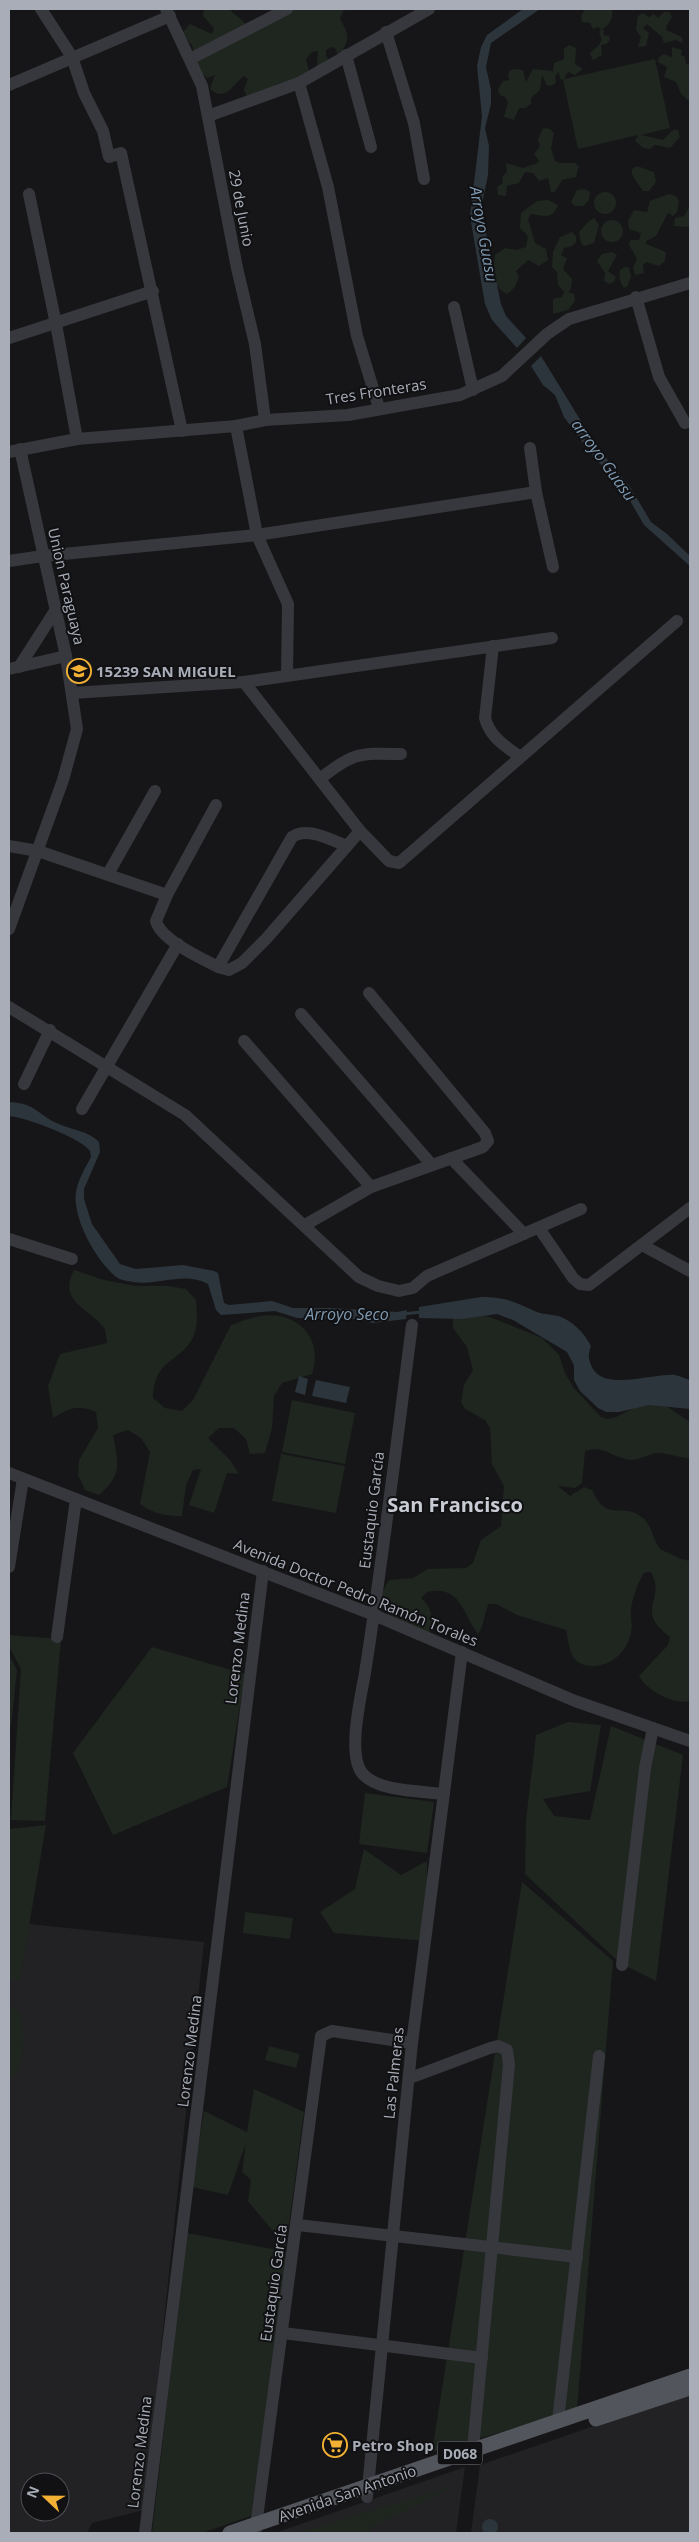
<svg xmlns="http://www.w3.org/2000/svg" width="699" height="2542" font-family="'Open Sans',sans-serif">
<rect width="100%" height="100%" fill="#161618"/>
<g fill="#222225" fill-rule="evenodd">
<path d="M9,1922L204,1942L144,2510L92,2523L87,2533H9ZM30,2482H60V2512H30Z"/>
<path d="M690,2393V2533H471L480,2465Z"/>
<path d="M465,2467L456,2533H275Z"/>
</g>
<g fill="#1e261f">
<path d="M204,9H229L246,24L281,9H349L343,11L340,19C348,32 351,41 340,53L337,54L336,49L331,47L326,50V56L330,61L317,68L318,51L312,52L306,59L309,71L300,82H283L248,100L244,89L248,79L244,76C233,84 226,103 210,89L215,75L207,78C199,70 191,61 193,47L182,33L190,24L212,34L214,28L203,16Z"/>
<path d="M585,9H612C613,20 610,24 602,29L604,31L603,35L609,36L610,40L606,44L601,45L602,55L593,60L590,54C594,46 606,46 599,32L601,29L598,27L593,29L590,23L582,22L581,16Z"/>
<path d="M664,12H669L672,17L667,25L666,30L682,37L683,43L676,40L664,43L662,37L647,24L643,28L649,33L646,46L638,47L641,37L636,30L638,16L643,13L649,17L654,14L658,18Z"/>
<path d="M569,45L576,48L575,64L583,69L575,75L568,72L564,79L655,59L670,128L641,135L663,140L673,130H678L680,137L670,148L655,145L650,149L643,148L635,141L638,135L578,149L563,80L560,79L559,72L555,76L556,83L551,86L547,85L542,75L540,90L531,98V104L525,108H519L514,120L504,117L508,102L505,97L500,95L498,89L503,81L510,80L508,77L509,71L514,69L523,70L526,82L533,69L553,71L554,63L564,59V49Z"/>
<path d="M672,47L682,50L681,55L685,57L686,64L690,65V102L681,94L676,82L664,77L667,67L658,62L659,57L664,54L672,57Z"/>
<path d="M543,128L550,129L554,133L551,148L555,161L560,163H575L579,166L576,177L562,180L555,192H551L548,178L539,181L533,173L525,172L519,183L507,186L506,196L498,195L497,187L503,183L502,177L507,172L506,163L523,168L538,163L539,161L534,154L540,146L538,139Z"/>
<path d="M637,166L654,172L656,182L649,191H643L632,175V169Z"/>
<path d="M585,189L590,192L589,200L583,206H575L571,202L577,190Z"/>
<circle cx="605" cy="203" r="11"/>
<path d="M669,194L676,196L679,201L677,212L673,216L668,213L656,236L646,241V244L666,252L665,261L659,266L646,262L643,265L644,273L635,275L633,267L637,259L629,245L630,240H639L641,233L629,229L628,221L634,210L647,212L650,201Z"/>
<path d="M548,200L558,205C552,221 543,215 531,214L528,219L535,243L546,249L548,260L539,266L528,260L516,271L519,277L515,287L507,294C491,286 493,270 495,255L505,248L516,250L526,247L528,236L520,228L521,213L537,201Z"/>
<path d="M690,206V227L674,226L675,218L684,216Z"/>
<path d="M594,218L599,225L594,243L584,246L581,243L579,232L588,222Z"/>
<circle cx="612" cy="231" r="11"/>
<path d="M572,232L576,236V242L572,246L564,248L561,255L567,258L563,269L572,279L571,289L568,292L574,294L575,301L568,310L553,314V299L562,297L564,292L558,285L557,272L552,267L553,252L560,237Z"/>
<path d="M612,252L617,255L608,271L616,277L614,282L609,284L604,281L605,273L597,261L602,254Z"/>
<path d="M625,267H629L631,276L628,286L624,288C620,284 619,276 620,270Z"/>
<path d="M74,1270L104,1280L136,1286H169L186,1289L196,1300C197,1311 198,1325 194,1335C182,1363 154,1357 153,1398L165,1408L182,1411L193,1400L231,1325C240,1322 251,1317 260,1316C298,1310 324,1339 312,1374L282,1383L274,1396L272,1428L265,1453L250,1454L246,1439L234,1428H219L208,1438L230,1460L239,1474L227,1473L214,1513L189,1505L201,1469L193,1470L186,1485L182,1516C165,1516 154,1514 140,1504L150,1452L141,1438L128,1430L113,1435C118,1463 123,1475 99,1495L85,1490L78,1475L79,1460L98,1428L96,1412C77,1404 70,1408 53,1418L48,1386L60,1354L107,1343C106,1339 106,1331 104,1328C90,1308 57,1302 74,1270Z"/>
<path d="M453,1311L490,1317L542,1338L559,1355L565,1373L573,1387L601,1417L608,1419L616,1417L654,1398L690,1422V1459C680,1457 669,1454 659,1453C648,1453 638,1463 625,1459C610,1455 601,1445 585,1451L582,1483L575,1488L558,1486L570,1496L584,1487L592,1490C608,1525 621,1500 643,1518C652,1526 653,1540 660,1549L681,1559L690,1561V1701C674,1705 647,1691 639,1676L668,1645L670,1637C633,1610 667,1600 651,1572L644,1573C637,1585 633,1596 631,1609C630,1617 633,1625 631,1632C628,1652 610,1667 591,1666C569,1665 570,1647 566,1630L517,1615L496,1604H489C483,1614 485,1625 478,1634C463,1615 461,1584 427,1592L421,1598C432,1608 434,1619 430,1633L410,1631L384,1611L381,1595L389,1580L413,1578L428,1569L466,1568L473,1563L481,1540L501,1526L504,1486L492,1464L490,1428L485,1420L465,1409L461,1402L464,1385L473,1370L467,1347L453,1328Z"/>
<path d="M292,1400L355,1413L345,1464L282,1452Z"/>
<path d="M281,1454L345,1466L336,1513L272,1501Z"/>
<path d="M9,1635L61,1639L45,1821L11,1820L21,1669L9,1646Z"/>
<path d="M152,1647L245,1674L227,1787L113,1835L73,1753Z"/>
<path d="M9,1655L17,1670L11,1726L9,1729Z"/>
<path d="M568,1722L601,1725L590,1791L543,1799L554,1816L590,1820L611,1726L683,1755L656,1981L620,1963L525,1874L526,1820L536,1735Z"/>
<path d="M365,1793L434,1802L427,1853L359,1844Z"/>
<path d="M46,1825L20,1980L9,1979V1829Z"/>
<path d="M364,1849L401,1875L427,1861V1941L334,1933L320,1912L355,1889Z"/>
<path d="M522,1882L613,1961L577,2410L432,2452Z"/>
<path d="M245,1912L293,1918L290,1939L243,1933Z"/>
<path d="M13,2008L20,2011C25,2028 26,2071 9,2080V2011Z"/>
<path d="M269,2046L300,2054L296,2068L265,2060Z"/>
<path d="M254,2089L304,2112L286,2247L248,2201L251,2180L242,2172L246,2143L228,2195L192,2187L204,2111L247,2132Z"/>
<path d="M187,2233L288,2252L251,2516L202,2533H152Z"/>
<path d="M457,2485L370,2528L371,2533H297Z"/>
</g>
<g fill="#2c353c">
<path d="M523,9H540L491,43L486,67L491,90V104L485,128L489,146L488,175L481,209L501,304L506,316L526,338L517,348L492,320L485,304L470,216L482,116L477,66L481,47L487,35Z"/>
<path d="M541,356L597,447L630,487L651,522L667,534L690,556V566L644,525L625,492L589,451L564,417L555,395L543,385L531,366Z"/>
<path d="M9,1102C37,1103 38,1116 59,1124C72,1130 89,1131 99,1142L100,1152L84,1189V1199L92,1224L120,1264L136,1269L183,1265L214,1271L218,1273L224,1303L229,1305L272,1301L293,1308H330L397,1312L407,1310L406,1319L372,1323L357,1319L297,1318L275,1311L221,1315L216,1310L208,1284C184,1271 159,1286 133,1282C128,1281 119,1280 115,1276C96,1260 72,1218 76,1192C78,1180 85,1168 91,1157L90,1151C81,1138 25,1117 9,1116Z"/>
<path d="M481,1297C506,1297 515,1302 537,1312C545,1315 553,1314 561,1317C575,1323 584,1333 591,1346C588,1354 588,1357 591,1365C601,1393 653,1373 675,1375C680,1376 686,1379 690,1380V1409L649,1405L619,1412H606L598,1408L580,1391L574,1380V1365L567,1352L513,1320L497,1314L462,1319L419,1318V1307Z"/>
<path d="M299,1376L308,1379L305,1395L295,1392Z"/>
<path d="M316,1380L350,1387L346,1403L312,1396Z"/>
<circle cx="490" cy="2527" r="8"/>
</g>
<g fill="none" stroke-linecap="round" stroke-linejoin="round">
<path stroke="#2c353c" stroke-width="3" d="M403,1314L421,1312"/>
<g stroke="#37383d" stroke-width="12">
<path d="M41,9L72,57L84,93L103,131L109,157L121,153L182,431"/>
<path d="M166,9L202,86L237,268L255,344L265,420"/>
<path d="M386,32L414,123L424,179"/>
<path d="M346,55L371,147"/>
<path d="M190,59L287,9"/>
<path d="M299,83L328,187L357,336L379,408"/>
<path d="M9,85L170,16"/>
<path d="M208,116L299,83L429,9"/>
<path d="M29,194L56,324L77,439"/>
<path d="M636,297L659,377L685,423"/>
<path d="M454,307L473,390"/>
<path d="M9,338L153,291"/>
<path d="M236,426L257,535L288,604L287,676"/>
<path d="M530,448L536,492L553,567"/>
<path d="M9,452L77,439L236,426L265,420L348,415L460,395L502,376L547,334L569,319L690,283"/>
<path d="M9,561L43,556L257,535L536,492"/>
<path d="M493,646L485,718C490,737 504,745 520,757"/>
<path d="M19,667L55,611"/>
<path d="M9,669L66,656"/>
<path d="M244,682L552,638"/>
<path d="M72,693L244,682L360,831L389,861L399,863L677,621"/>
<path d="M320,779C353,752 360,753 401,754"/>
<path d="M216,805L167,895L156,921C161,940 201,958 218,967L292,837C307,826 331,840 347,846"/>
<path d="M9,846L38,851L167,895"/>
<path d="M108,874L155,791"/>
<path d="M9,929L63,780L77,729L66,656L20,449"/>
<path d="M218,967L229,970L242,963L266,939L360,831"/>
<path d="M9,1007L185,1115L359,1277L378,1286L399,1291L413,1288L427,1276L581,1209"/>
<path d="M301,1014L431,1164"/>
<path d="M244,1041L371,1187"/>
<path d="M24,1084L50,1030"/>
<path d="M82,1109L178,944"/>
<path d="M451,1158L524,1234"/>
<path d="M305,1225L371,1187L483,1147L488,1141L485,1133L369,993"/>
<path d="M539,1228L573,1278L580,1284L589,1285L690,1208"/>
<path d="M9,1239L72,1259"/>
<path d="M642,1245L690,1271"/>
<path d="M412,1325C397,1441 383,1557 365,1673C361,1696 347,1754 362,1773C377,1792 422,1791 444,1794"/>
<path d="M9,1473L374,1615L575,1701L690,1741"/>
<path d="M9,1567L23,1479"/>
<path d="M57,1637L76,1499"/>
<path d="M622,1965L645,1768L653,1728"/>
<path d="M410,2078L490,2048L498,2046L507,2050L509,2065L473,2449L476,2458"/>
<path d="M298,2225L577,2257"/>
<path d="M283,2333L482,2358"/>
<path d="M558,2421L599,2056"/>
<path d="M367,2497L412,2043L462,1652"/>
<path d="M145,2533L263,1571"/>
<path d="M255,2533L321,2036L332,2031L412,2043"/>
</g>
<g stroke="#53555c" stroke-width="15">
<path d="M596,2419L690,2388"/>
<path d="M230,2533L690,2376"/>
</g>
</g>
<defs>
<symbol id="school-ring" viewBox="-11 -11 22 22"><circle r="9.5" fill="#111113" stroke="#f2b134" stroke-width="1.5"/><path d="M0-5L7-2L0 1L-7-2ZM-4 1L0 2.5L4 1V4Q0 6-4 4Z" fill="#f2b134"/></symbol>
<symbol id="supermarket-ring" viewBox="-11 -11 22 22"><circle r="9.5" fill="#111113" stroke="#f2b134" stroke-width="1.5"/><path d="M-6-5.5h2.5l.6 2H6L4.5 2H-2.5L-4.4-4H-6ZM-1.5 3.2a1.3 1.3 0 1 0 .1 0ZM3 3.2a1.3 1.3 0 1 0 .1 0Z" fill="#f2b134"/></symbol>
</defs>
<g fill-rule="evenodd">
<use href="#school-ring" x="65" y="657" width="28" height="28"/>
<use href="#supermarket-ring" x="321" y="2431" width="28" height="28"/>
</g>
<g text-anchor="middle" dominant-baseline="central" stroke-width="4" stroke-linejoin="round" paint-order="stroke">
<rect fill="#111113" stroke="#7b7e86" stroke-width="1" x="437.5" y="2441.5" width="45" height="23" rx="4"/>
<g font-size="14" font-weight="bold" fill="#a8adb8">
<text x="460" y="2453">D068</text>
</g>
<g font-size="15" fill="#a8adb8" stroke="#111113">
<text transform="translate(242 208) rotate(79)">29 de Junio</text>
<text transform="translate(376 391) rotate(-9)">Tres Fronteras</text>
<text transform="translate(67 586) rotate(77)">Union Paraguaya</text>
<text transform="translate(371 1510) rotate(-83)">Eustaquio García</text>
<text transform="translate(356 1592) rotate(22)">Avenida Doctor Pedro Ramón Torales</text>
<text transform="translate(237 1648) rotate(-83)">Lorenzo Medina</text>
<text transform="translate(189 2051) rotate(-83)">Lorenzo Medina</text>
<text transform="translate(393 2073) rotate(-84)">Las Palmeras</text>
<text transform="translate(273 2283) rotate(-82)">Eustaquio García</text>
<text transform="translate(139 2452) rotate(-83)">Lorenzo Medina</text>
<text transform="translate(347 2493) rotate(-19)">Avenida San Antonio</text>
</g>
<g font-size="15" font-weight="bold" fill="#a8adb8" stroke="#111113" text-anchor="start">
<text x="96" y="671">15239 SAN MIGUEL</text>
<text x="352" y="2445">Petro Shop</text>
</g>
<g font-size="16" font-style="italic" fill="#7f9bb3" stroke="#111113">
<text transform="translate(484 234) rotate(80)">Arroyo Guasu</text>
<text transform="translate(604 460) rotate(54)">arroyo Guasu</text>
<text x="347" y="1314">Arroyo Seco</text>
</g>
<g font-size="20" font-weight="bold" fill="#c9ccd4" stroke="#111113">
<text x="455" y="1504">San Francisco</text>
</g>
</g>
<rect width="699" height="2542" fill="none" stroke="#a8adb8" stroke-width="20"/>
<g transform="translate(45 2497) rotate(292)"><circle r="24" fill="#111113" stroke="#4d4f55"/>
<path d="M0-4L9 19L0 12L-9 19Z" fill="#f2b134"/>
<text y="-8" font-size="14" font-weight="bold" text-anchor="middle" fill="#a8adb8">N</text>
</g>
</svg>
